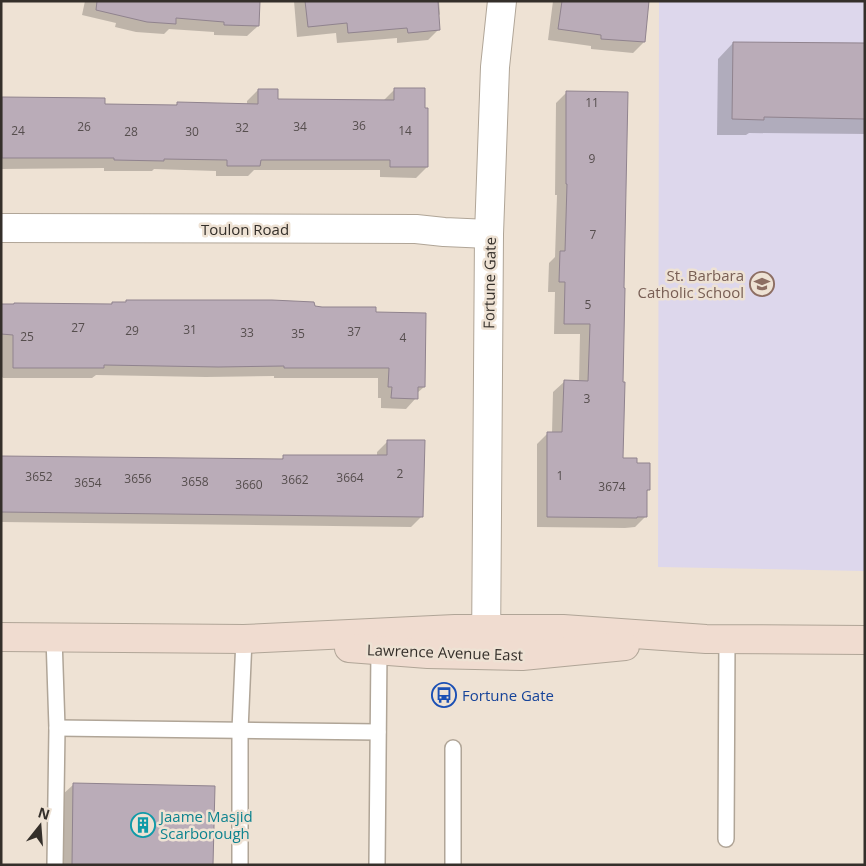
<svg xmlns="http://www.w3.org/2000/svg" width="866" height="866" font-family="'Open Sans',sans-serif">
<rect width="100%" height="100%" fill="#eee2d4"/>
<path fill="#ddd7ec" d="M659,1H865V571L658,567Z"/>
<g fill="#0003">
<path d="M85,1H259L258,26L247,36L214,35V32L169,29L164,34L136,32L115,27L116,23L82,15Z"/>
<path d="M294,1H439L440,14L438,17L439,29L428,40L397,43V38L337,43L336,33L297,37Z"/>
<path d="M553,1H648L644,42L633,53L591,49V46L548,40Z"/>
<path d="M733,43L865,45V134L749,133L746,135H717L718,59Z"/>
<path d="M395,89L427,167L416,178L380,177V170H254L248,176H216V171L154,169L152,171H104V168L1,169L2,98L104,105L175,106L178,103L247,105V101L258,90L277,101L384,100Z"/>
<path d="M567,92L622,383V459L636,464L649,489L646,492V516L635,527L625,528L537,527V444L548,433H552L553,392L564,382H579L580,334H554L555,292H548L549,263L555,257L557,195H555L556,103Z"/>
<path d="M112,303L313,307L374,314L424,387L416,394V398L406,409L381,408V398H378V378H274V376L206,377L96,375L92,378H3L1,376V304L110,305Z"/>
<path d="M388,441L422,516L411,527L1,522V457L280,460L284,457H377V452Z"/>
<path d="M73,785L212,865H62V795Z"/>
</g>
<g fill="#baacb8" stroke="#90838e">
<path d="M97,1H260L259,26L224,25V22L176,18V24L147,22L96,10Z"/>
<path d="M305,1H438L440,30L408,33L407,28L348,33L347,23L308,27Z"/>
<path d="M562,1H649L645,42L601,39V35L558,29Z"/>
<path d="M733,42L865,43V119L764,117V120L732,119Z"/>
<path d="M394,88H425V108H428V167H390V160H261L260,166H227V160L164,159V161L114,160V158H2V97L105,98V104L177,105V102L258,104V89H278V99L394,100Z"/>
<path d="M566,91L628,92L624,288H625L623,382H625L623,458H637V463H650V490H647V517H637V518L547,517V432H562L564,380L588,381L590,324H564L565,282H559L560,251H565L567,184H566Z"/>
<path d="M126,300H272L314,302L315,306L322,307H376V312L426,313L425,387H418V399L391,398L392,387H388L389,368H284V366L218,367L104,365V368H13V335L1,334V304H14V303L112,304V302H126Z"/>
<path d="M387,440H425L423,517L1,512V456L283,459V455H387Z"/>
<path d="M73,783L215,786L213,865H72Z"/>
</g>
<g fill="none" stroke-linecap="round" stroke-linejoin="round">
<defs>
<g id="service">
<path d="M54,637L57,728L55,865"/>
<path d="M57,728L378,732"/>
<path d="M453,748V865"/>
<path d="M726,839L727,638"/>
<path d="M240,865V730L244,639"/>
<path d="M377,865L379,650"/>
</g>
<g id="minor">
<path d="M1,228L416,229L444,232L489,234"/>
<path d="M486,652L489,234L495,67L502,1"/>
</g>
<g id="secondary">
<path d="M1,637L244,639L455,629H563L706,639L865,640"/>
<path d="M349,648L428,654L522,656L625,646"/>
</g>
</defs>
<use href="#service" stroke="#b0a597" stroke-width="18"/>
<use href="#minor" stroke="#b0a597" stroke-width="30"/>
<use href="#secondary" stroke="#b0a597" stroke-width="30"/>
<use href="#service" stroke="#fff" stroke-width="15"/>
<use href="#minor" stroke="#fff" stroke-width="28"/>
<use href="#secondary" stroke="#f0dcd0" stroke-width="28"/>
</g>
<defs>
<symbol id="school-ring" viewBox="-11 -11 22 22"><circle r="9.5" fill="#eee2d4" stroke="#8d6e63" stroke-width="1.5"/><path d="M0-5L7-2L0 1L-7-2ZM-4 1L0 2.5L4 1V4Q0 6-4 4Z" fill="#8d6e63"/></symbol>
<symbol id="bus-ring" viewBox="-11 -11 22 22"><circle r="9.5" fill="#eee2d4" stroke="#1a4fb4" stroke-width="1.5"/><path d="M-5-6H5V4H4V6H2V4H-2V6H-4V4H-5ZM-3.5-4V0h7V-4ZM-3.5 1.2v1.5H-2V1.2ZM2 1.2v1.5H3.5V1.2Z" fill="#1a4fb4"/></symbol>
<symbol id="building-ring" viewBox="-11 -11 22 22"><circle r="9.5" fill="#eee2d4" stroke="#0f9aa8" stroke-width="1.5"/><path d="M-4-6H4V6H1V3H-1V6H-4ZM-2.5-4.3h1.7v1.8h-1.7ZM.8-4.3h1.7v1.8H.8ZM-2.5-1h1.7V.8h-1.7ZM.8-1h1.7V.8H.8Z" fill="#0f9aa8"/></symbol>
</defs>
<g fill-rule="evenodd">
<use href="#school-ring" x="748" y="270" width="28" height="28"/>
<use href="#bus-ring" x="430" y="681" width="28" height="28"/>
<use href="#building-ring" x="129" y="811" width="28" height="28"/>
</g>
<g text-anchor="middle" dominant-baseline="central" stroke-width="5" stroke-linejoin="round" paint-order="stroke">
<g font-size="12" fill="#564e4e">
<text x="592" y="102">11</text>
<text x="359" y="125">36</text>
<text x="84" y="126">26</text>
<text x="300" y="126">34</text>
<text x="242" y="127">32</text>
<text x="18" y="130">24</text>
<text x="405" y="130">14</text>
<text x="131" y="131">28</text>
<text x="192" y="131">30</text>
<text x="592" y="158">9</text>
<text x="593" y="234">7</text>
<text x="588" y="304">5</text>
<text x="78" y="327">27</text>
<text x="190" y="329">31</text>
<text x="132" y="330">29</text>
<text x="354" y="331">37</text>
<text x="247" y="332">33</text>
<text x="298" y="333">35</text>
<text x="27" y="336">25</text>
<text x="403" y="337">4</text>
<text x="587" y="398">3</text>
<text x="400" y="473">2</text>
<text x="560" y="475">1</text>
<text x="39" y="476">3652</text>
<text x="350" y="477">3664</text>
<text x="138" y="478">3656</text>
<text x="295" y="479">3662</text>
<text x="195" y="481">3658</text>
<text x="88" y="482">3654</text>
<text x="249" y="484">3660</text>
<text x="612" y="486">3674</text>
</g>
<g font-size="15" fill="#342f2a" stroke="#eee2d4">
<text x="245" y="229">Toulon Road</text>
<text transform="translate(489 283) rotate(-89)">Fortune Gate</text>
<text transform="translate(445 652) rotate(2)">Lawrence Avenue East</text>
</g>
<g font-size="15" fill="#785e54" stroke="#eee2d4" text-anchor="end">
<text x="744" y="275">St. Barbara<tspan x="744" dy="17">Catholic School</tspan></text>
</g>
<g font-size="15" fill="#164399" stroke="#eee2d4" text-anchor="start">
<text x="462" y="695">Fortune Gate</text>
</g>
<g font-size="15" fill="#0d838f" stroke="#eee2d4" text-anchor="start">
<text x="160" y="816">Jaame Masjid<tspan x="160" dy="17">Scarborough</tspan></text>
</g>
</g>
<rect width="866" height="866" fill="none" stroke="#342f2a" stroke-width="5"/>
<g transform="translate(40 826) rotate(17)" stroke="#eee2d4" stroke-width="4" paint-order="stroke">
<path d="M0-4L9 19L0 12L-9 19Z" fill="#342f2a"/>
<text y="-8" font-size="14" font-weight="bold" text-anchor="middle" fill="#342f2a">N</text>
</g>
</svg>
